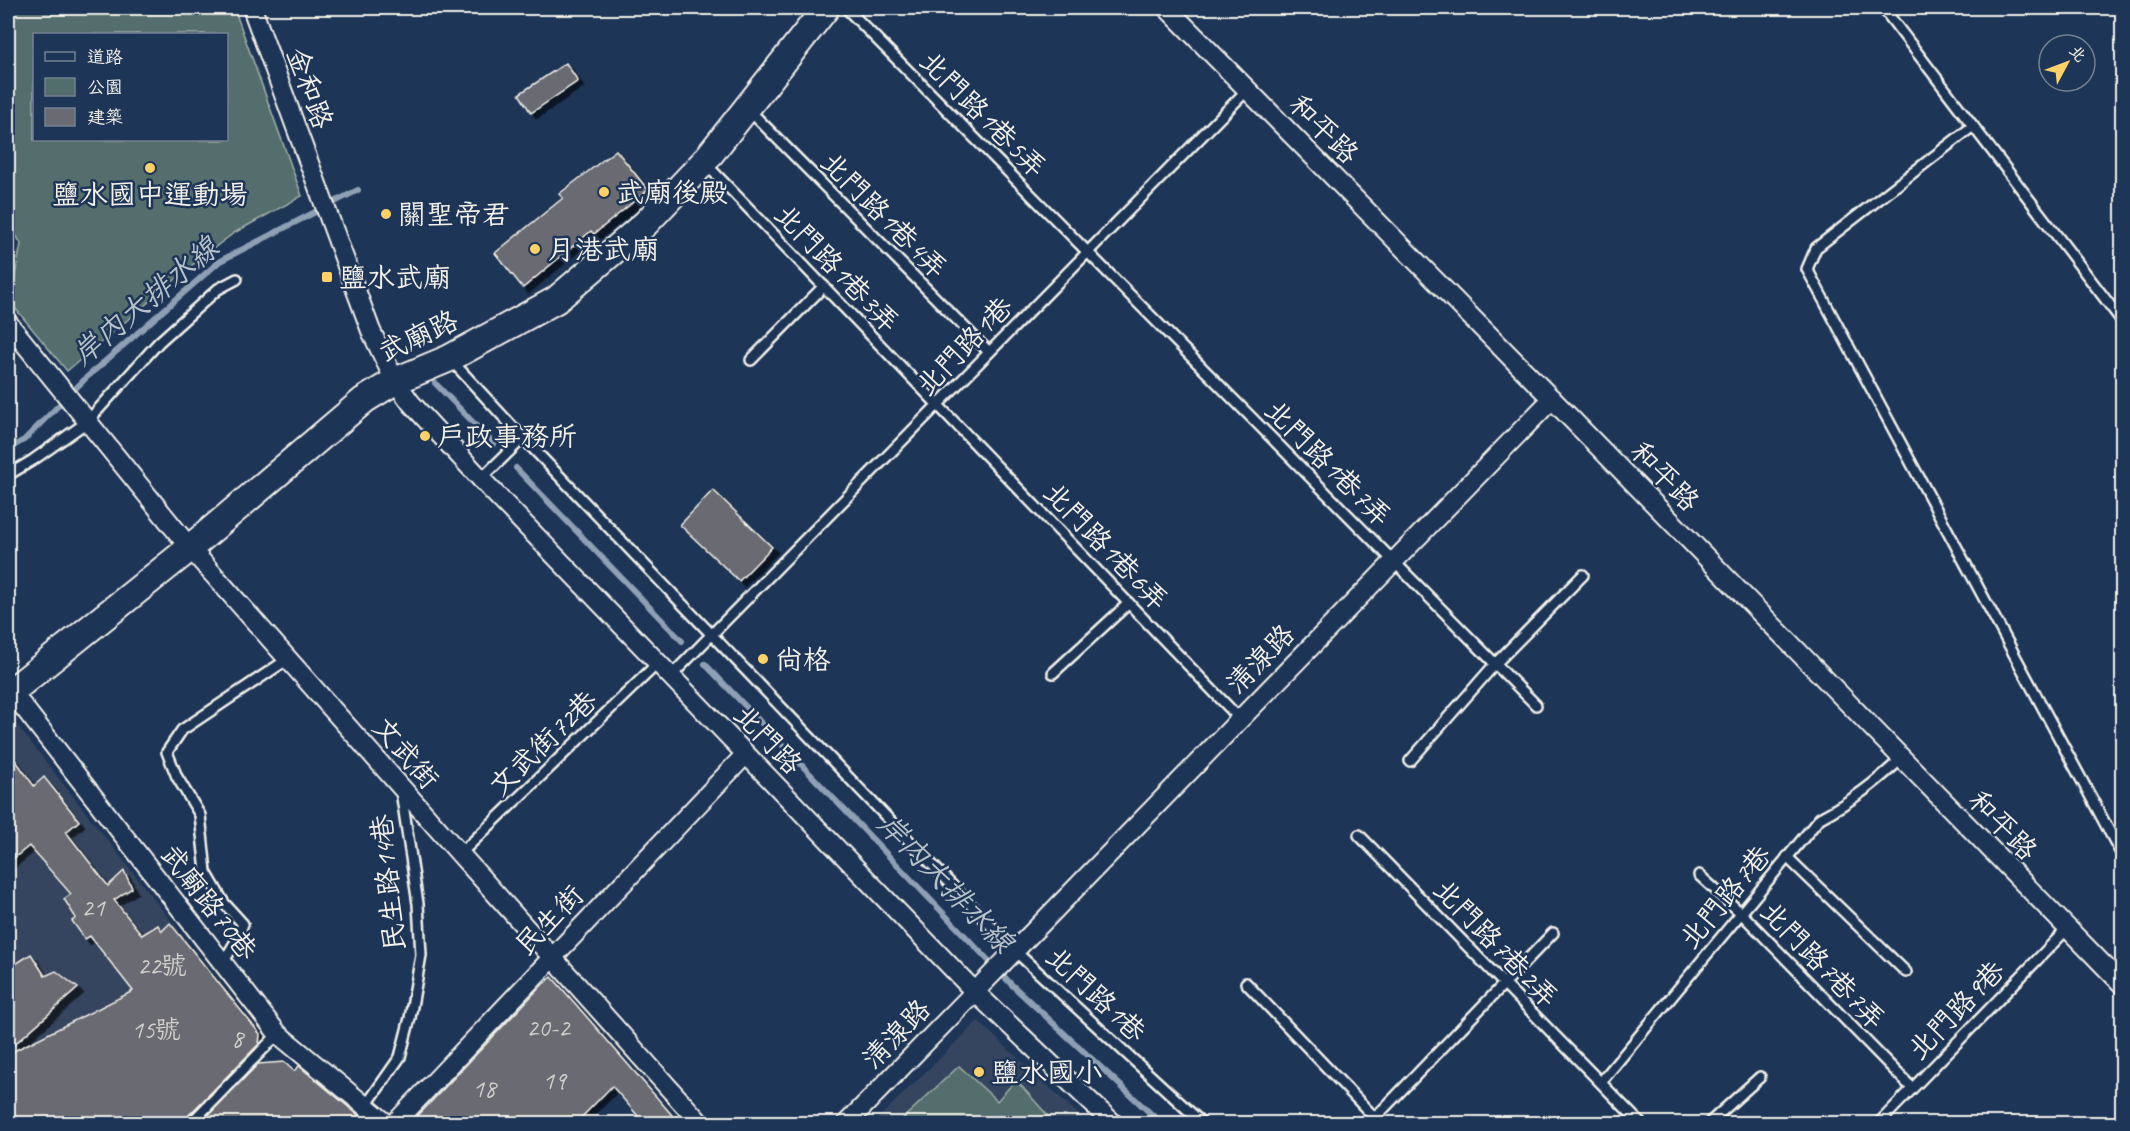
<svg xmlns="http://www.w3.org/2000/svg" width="2130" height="1131" font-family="Caveat,'LXGW WenKai TC',sans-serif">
<defs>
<filter id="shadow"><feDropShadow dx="5.5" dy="5.5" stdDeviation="0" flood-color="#0009"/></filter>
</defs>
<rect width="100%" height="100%" fill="#1d3557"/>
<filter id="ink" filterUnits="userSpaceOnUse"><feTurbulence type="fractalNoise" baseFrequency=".0167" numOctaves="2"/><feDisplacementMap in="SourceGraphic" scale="12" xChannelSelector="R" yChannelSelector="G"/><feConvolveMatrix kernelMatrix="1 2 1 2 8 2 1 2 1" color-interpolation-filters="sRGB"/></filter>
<g filter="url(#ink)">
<g fill="#34455f">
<path d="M8,719L13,720L264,1039L179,1123H8Z"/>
<path d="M978,1021L1088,1123L872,1124Z"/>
</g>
<g fill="#526e6c" stroke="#a3b0aa" stroke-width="1.5" fill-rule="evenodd">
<path d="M8,8H234L302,196L234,233L202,257L67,371L10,302L21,244L8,221ZM226,34V140H34V34Z"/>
<path d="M959,1066L997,1101L1016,1080L1050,1118L1045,1124L898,1123Z"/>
</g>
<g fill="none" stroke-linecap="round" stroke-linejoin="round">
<g stroke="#8ea0b3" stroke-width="6">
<path d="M435,383L494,444"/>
<path d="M8,449L24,440L87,377L220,261L358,190"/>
<path d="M516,468L682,641"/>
<path d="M705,664L1012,985L1162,1124"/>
</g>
</g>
<g fill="#696a72" stroke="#f4f1e8" stroke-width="1.5" filter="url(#shadow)">
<path d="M566,63L578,81L531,113L519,94Z"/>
<path d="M616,150L648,190L594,234L591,231L523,288L495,253L563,198L559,194Z"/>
<path d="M713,490L772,547L739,581L680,525Z"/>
<path d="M8,750L34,786L44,777L79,821L66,832L108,886L124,871L132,888L114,900L142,935L158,925L162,931L170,923L260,1034L259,1044L185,1119L183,1124H8V1054L133,991L90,936L85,939L72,921L76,918L64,899L71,894L29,846L8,863Z"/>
<path d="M31,954L45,976L56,971L78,988L8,1050V969Z"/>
<path d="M552,977L672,1115L670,1116L677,1124H645L612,1086L575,1124H410L543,984Z"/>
<path d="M284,1062L294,1071L299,1066L369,1124H200L258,1064Z"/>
</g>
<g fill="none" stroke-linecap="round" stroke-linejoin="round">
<defs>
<g id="lane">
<path d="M846,8L1536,705"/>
<path d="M1883,8L2122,321"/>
<path d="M749,110L989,352"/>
<path d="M1973,126L1816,248L1807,269L2122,855"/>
<path d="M705,163L1240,719"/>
<path d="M451,360L523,438L1015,951L1203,1124"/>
<path d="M751,360L824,286"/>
<path d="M8,475L33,460L87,422L159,342L218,289L237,279"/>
<path d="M481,479L523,438"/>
<path d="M1053,673L1129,603"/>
<path d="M671,676L1248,89"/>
<path d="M1410,761L1495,664L1583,575"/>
<path d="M1359,835L1641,1124"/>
<path d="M460,854L658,663"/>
<path d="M1787,857L1906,972"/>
<path d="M1699,875L1741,913L1912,1088"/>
<path d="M223,963L236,941L243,924L224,903L206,872L200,815L177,777L167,752L182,730L288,659"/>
<path d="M1246,983L1375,1118"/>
<path d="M1601,1082L1820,818C1852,801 1875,783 1901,759"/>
<path d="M365,1107L400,1057L410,1018L421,955L418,904L401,791"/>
<path d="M190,1124L278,1034"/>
<path d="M1369,1124L1553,933"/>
<path d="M1708,1124L1760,1077"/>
<path d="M1878,1124L2067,929"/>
</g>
<g id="street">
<path d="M252,8L371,331L395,381L411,403L481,479L975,992L1114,1124"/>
<path d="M1167,8L1552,399L2122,984"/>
<path d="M8,323L190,548L460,854L701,1124"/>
<path d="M11,691L278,1034L387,1124"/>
<path d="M394,1124L745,755"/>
<path d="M846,1124L1552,399"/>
</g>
<path id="secondary" d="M8,694L190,548L364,400L395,381L450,358L556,300L645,224L704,162L826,8"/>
</defs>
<use href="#lane" stroke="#f4f1e8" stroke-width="14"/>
<use href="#street" stroke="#f4f1e8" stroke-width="22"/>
<use href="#secondary" stroke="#f4f1e8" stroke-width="30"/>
<use href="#lane" stroke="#1d3557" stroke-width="9"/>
<use href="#street" stroke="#1d3557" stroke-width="18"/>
<use href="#secondary" stroke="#1d3557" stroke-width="26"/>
</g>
</g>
<g fill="#ffd166" stroke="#1d3557" stroke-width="2">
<circle cx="150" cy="168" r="6"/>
<circle cx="604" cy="192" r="6"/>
<circle cx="386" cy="214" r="6"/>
<circle cx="535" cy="249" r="6"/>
<rect x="321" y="271" width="12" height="12" rx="3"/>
<circle cx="425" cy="436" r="6"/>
<circle cx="763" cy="659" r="6"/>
<circle cx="979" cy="1072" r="6"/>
</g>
<g text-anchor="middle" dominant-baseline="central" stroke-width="5" stroke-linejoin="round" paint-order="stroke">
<g font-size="26" fill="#d1cfca">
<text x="93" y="907">21</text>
<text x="162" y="965">22號</text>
<text x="548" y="1027">20-2</text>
<text x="156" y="1029">15號</text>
<text x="237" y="1038">8</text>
<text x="554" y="1080">19</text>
<text x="484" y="1088">18</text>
</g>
<g font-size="28" fill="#f4f1e8" stroke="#1d3557">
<text transform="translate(310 88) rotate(70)">金和路</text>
<text transform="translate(983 114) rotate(45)">北門路1巷5弄</text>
<text transform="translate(1324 129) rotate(45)">和平路</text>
<text transform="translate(884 215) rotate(45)">北門路1巷4弄</text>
<text transform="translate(837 268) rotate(46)">北門路1巷3弄</text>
<text transform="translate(418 336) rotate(-25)">武廟路</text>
<text transform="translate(964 346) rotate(-46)">北門路1巷</text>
<text transform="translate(1328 463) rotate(45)">北門路1巷7弄</text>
<text transform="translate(1665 476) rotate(46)">和平路</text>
<text transform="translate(1106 546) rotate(46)">北門路1巷6弄</text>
<text transform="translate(1260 659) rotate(-46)">清湶路</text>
<text transform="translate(768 739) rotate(46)">北門路</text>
<text transform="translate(543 743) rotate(-44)">文武街72巷</text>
<text transform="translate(406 753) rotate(49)">文武街</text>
<text transform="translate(2003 825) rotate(46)">和平路</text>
<text transform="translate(388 883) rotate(-96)">民生路14巷</text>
<text transform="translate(1725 897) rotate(-50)">北門路7巷</text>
<text transform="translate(209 902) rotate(52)">武廟路70巷</text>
<text transform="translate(549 920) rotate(-46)">民生街</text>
<text transform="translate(1496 943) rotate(46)">北門路7巷2弄</text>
<text transform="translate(1823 965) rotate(46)">北門路7巷7弄</text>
<text transform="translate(1096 994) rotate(43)">北門路1巷</text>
<text transform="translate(1956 1010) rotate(-46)">北門路9巷</text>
<text transform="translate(896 1034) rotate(-46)">清湶路</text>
</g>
<g font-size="28" fill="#f4f1e8" stroke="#1d3557" text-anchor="start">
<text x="616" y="192">武廟後殿</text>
<text x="150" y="194" text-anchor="middle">鹽水國中運動場</text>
<text x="398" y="214">關聖帝君</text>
<text x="547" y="249">月港武廟</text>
<text x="339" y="277">鹽水武廟</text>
<text x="437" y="436">戶政事務所</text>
<text x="775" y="659">尚格</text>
<text x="991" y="1072">鹽水國小</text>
</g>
<g font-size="30" font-style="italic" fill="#b8c2c9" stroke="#1d3557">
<text transform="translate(145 301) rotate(-40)">岸內大排水線</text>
<text transform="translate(946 883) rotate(46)">岸內大排水線</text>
</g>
</g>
<rect width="2130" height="1131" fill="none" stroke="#1d3557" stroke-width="30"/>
<rect x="15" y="15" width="2100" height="1101" fill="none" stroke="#f4f1e8" stroke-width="2" filter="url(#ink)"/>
<rect x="33" y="33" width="195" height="108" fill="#1d3557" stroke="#738091" stroke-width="1.5"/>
<rect x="45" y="52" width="30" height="9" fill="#1d3557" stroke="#738091" stroke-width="1.5"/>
<text x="87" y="63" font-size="18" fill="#f4f1e8">道路</text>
<rect x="45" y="78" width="30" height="18" fill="#526e6c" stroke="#738091" stroke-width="1.5"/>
<text x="87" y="93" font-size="18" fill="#f4f1e8">公園</text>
<rect x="45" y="108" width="30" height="18" fill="#696a72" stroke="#738091" stroke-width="1.5"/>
<text x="87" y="123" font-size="18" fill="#f4f1e8">建築</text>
<g transform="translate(2067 63) rotate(49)"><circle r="28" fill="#1d3557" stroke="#738091" stroke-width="1.5"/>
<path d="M0-4.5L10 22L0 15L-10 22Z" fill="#ffd166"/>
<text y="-9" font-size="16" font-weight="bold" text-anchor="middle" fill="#f4f1e8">北</text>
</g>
</svg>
